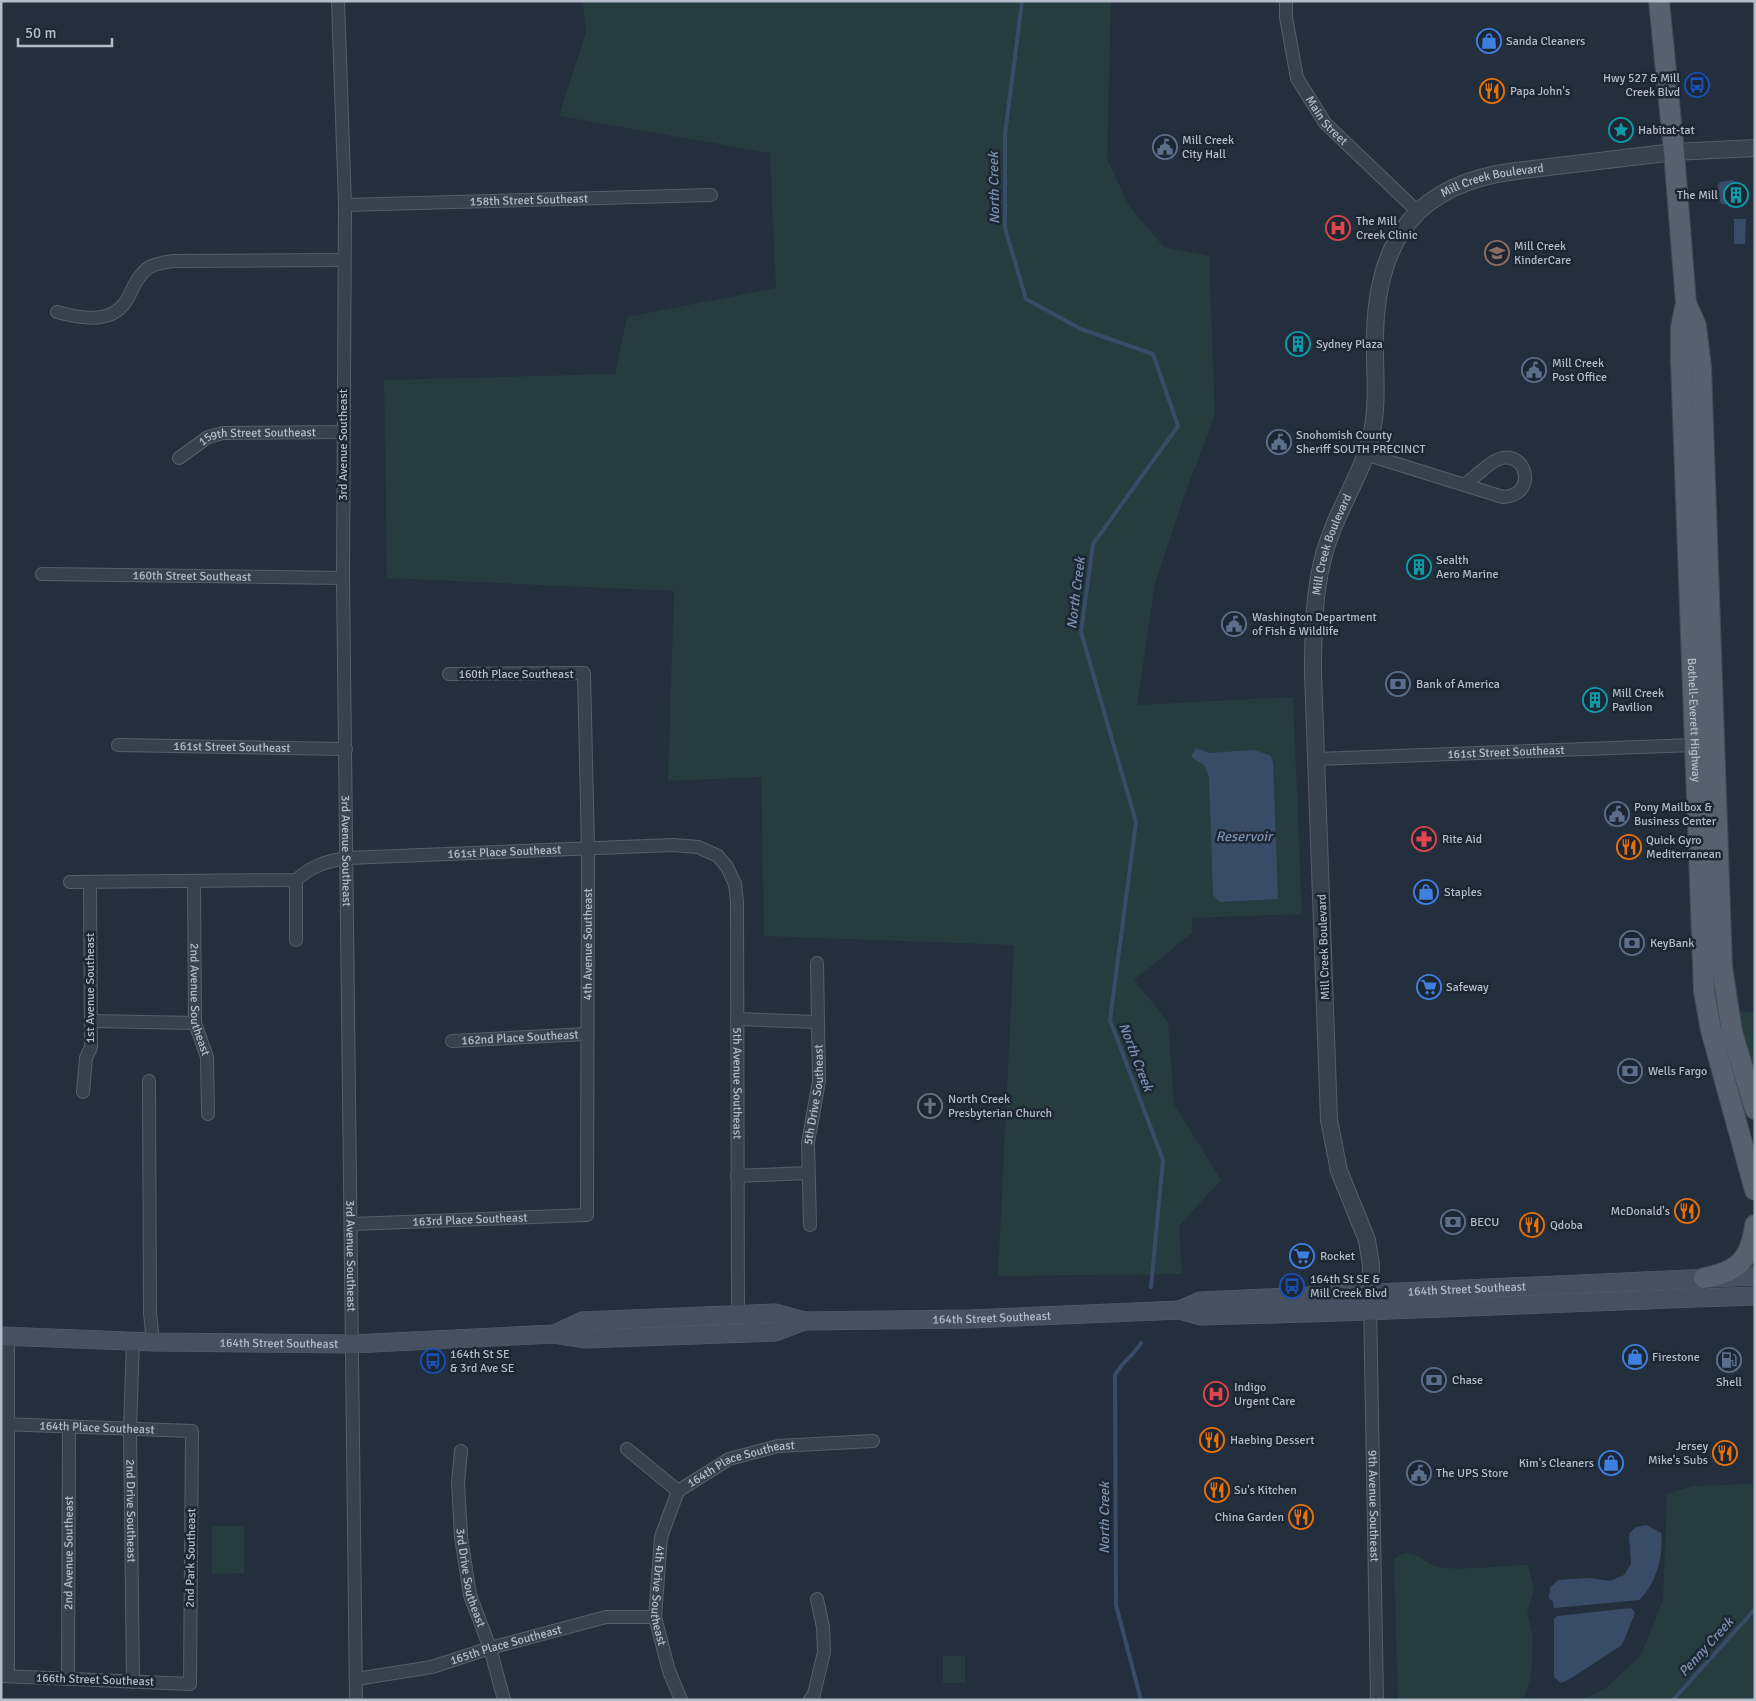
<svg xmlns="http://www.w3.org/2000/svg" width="1756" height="1701" font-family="Signika,sans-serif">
<rect width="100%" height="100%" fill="#242f3e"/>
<g fill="#263c3f">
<path d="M583,1H1111L1107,159L1129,206L1164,247L1209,256L1215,415L1182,502L1155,583L1137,705L1293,697L1302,914L1192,918V933L1134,980L1168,1022L1174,1104L1221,1180L1179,1226L1182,1274L998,1276L1014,945L764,936L761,777L668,781L674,591L387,578L384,380L615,374L627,317L776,288L770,153L559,116L586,32Z"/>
<path d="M1735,1012H1755V1070Z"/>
<path d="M1755,1480V1700H1583L1606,1688L1641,1655L1663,1600L1667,1494L1693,1486L1751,1484Z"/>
<path d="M212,1526H244V1573L212,1574Z"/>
<path d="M1404,1553C1423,1554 1421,1561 1435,1566C1452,1572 1507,1565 1528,1565L1534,1591L1527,1611L1533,1638L1531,1676L1523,1700H1398L1394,1559Z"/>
<rect x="943" y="1656" width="22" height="27"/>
</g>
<g fill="#394c67">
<path d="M1733,180L1738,183V188L1733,186L1727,199L1730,200L1728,204H1722C1716,198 1714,189 1720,182Z"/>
<path d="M1734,219H1746L1745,244H1734Z"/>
<path d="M1196,748L1209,753L1254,750L1271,756L1273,763L1278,899L1220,902L1213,895L1209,777L1204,765L1191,757Z"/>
<path d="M1646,1525L1661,1533C1664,1554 1656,1585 1639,1600L1554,1608L1553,1602L1549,1598L1550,1588L1558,1580L1589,1578L1610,1581L1624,1575L1631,1564L1629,1534L1636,1527Z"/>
<path d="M1631,1608L1635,1613L1622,1645L1570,1679L1561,1683L1554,1677V1619L1557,1616Z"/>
</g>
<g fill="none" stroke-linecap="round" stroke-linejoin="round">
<g stroke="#394c67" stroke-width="4">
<path d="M1022,1L1005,135V228L1026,299L1081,329L1153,354L1178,426L1093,544L1081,632L1136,822L1110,1020L1163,1160L1151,1287"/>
<path d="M1141,1700L1116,1605L1115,1375C1122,1362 1134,1355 1141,1343"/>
<path d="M1673,1700L1755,1609"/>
</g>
<defs>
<g id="minor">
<path id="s1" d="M338,1L345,205L343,578L356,1700"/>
<path id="s2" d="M1286,1V17L1297,78L1325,123L1418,212"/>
<path id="s3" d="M345,205L711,195"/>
<path d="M57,312C83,319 115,325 129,296C133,287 139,274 148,268C155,263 166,262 174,261L344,260"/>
<path d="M1366,454L1381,459L1503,497C1539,495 1526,449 1499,459C1491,461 1473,479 1464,485"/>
<path id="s4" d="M179,458L208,437L223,433L342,432"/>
<path id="s5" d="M42,574L343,578"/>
<path id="s6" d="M118,745L346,749"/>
<path id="s7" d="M1317,759L1694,745"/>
<path d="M296,880V940"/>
<path id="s8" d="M70,882L296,880C312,866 326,861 347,858L673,845L698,847L718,856L727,867L735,884L737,902L738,1315"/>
<path id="s9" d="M194,882L195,1023L207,1057L208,1114"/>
<path d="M737,1019L816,1022"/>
<path d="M92,1021L195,1023"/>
<path id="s10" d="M452,1041L586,1034"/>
<path d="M149,1081L150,1313L153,1342"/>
<path d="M83,1092L86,1058L91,1047L90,883"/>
<path d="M737,1176L807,1173"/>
<path id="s11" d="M352,1224L587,1215L588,848L584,673L449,674"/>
<path id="s12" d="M810,1225L808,1143L819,1081L817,963"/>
<path id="s13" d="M1370,1302L1377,1700"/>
<path id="s14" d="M133,1341L130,1429L133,1682"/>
<path id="s15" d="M1,1424L192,1431L190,1684L1,1676"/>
<path id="s16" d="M627,1449L678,1491L729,1459L778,1446L873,1441"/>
<path id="s17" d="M461,1451L458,1482L461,1537L470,1595L490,1648L504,1700"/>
<path id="s18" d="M678,1491L661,1537L655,1617L669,1671L681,1700"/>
<path d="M8,1676V1337"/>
<path id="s19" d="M68,1679L69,1427"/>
<path id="s20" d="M356,1679L432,1667L490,1648L606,1617H655"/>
<path d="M810,1700L814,1694L824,1652L823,1627L817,1599"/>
</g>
<g id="tertiary">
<path id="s21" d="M1370,1295L1371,1265L1367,1240L1339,1171L1329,1120L1313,673C1313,627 1314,574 1332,531C1344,499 1363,470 1371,437C1379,402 1374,369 1375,335C1377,238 1418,183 1516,171L1674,152L1755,148"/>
</g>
<g id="secondary">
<path id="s22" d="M1180,1310L1200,1301L1755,1276"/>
<path id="s23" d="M554,1334L582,1321L775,1313L804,1321L970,1319L1180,1310L1201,1316C1385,1312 1570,1302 1755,1296"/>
<path id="s24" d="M1,1336L153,1342L352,1344L554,1334L586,1339L775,1332L804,1321"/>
</g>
<g id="primary">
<path id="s25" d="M1659,1L1674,152L1686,303L1681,327V361L1704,991L1711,1030L1755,1190"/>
<path d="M1686,303L1696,326L1701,367L1722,967L1732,1032L1755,1109"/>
<path d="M1704,1278C1738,1272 1751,1259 1755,1225"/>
</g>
</defs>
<use href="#minor" stroke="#565f6c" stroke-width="14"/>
<use href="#tertiary" stroke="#565f6c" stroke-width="18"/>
<use href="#secondary" stroke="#565f6c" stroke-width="19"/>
<use href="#primary" stroke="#414a57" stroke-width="22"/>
<use href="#minor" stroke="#38414e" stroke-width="12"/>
<use href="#tertiary" stroke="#38414e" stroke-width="16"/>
<use href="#secondary" stroke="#465061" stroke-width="18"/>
<use href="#primary" stroke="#56606e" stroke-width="20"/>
</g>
<defs>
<symbol id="shop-ring" viewBox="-11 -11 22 22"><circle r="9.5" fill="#1d2633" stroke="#3f7fe0" stroke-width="1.5"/><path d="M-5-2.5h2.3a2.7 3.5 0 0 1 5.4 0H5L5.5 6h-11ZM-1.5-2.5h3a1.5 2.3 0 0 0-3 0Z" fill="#3f7fe0"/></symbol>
<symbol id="bus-ring" viewBox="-11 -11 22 22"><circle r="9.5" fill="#1d2633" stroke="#1a4fb4" stroke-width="1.5"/><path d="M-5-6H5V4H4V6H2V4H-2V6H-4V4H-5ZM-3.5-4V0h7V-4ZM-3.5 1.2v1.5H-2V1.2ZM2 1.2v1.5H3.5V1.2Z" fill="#1a4fb4"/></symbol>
<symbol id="restaurant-ring" viewBox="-11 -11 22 22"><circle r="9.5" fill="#1d2633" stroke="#e8710a" stroke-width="1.5"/><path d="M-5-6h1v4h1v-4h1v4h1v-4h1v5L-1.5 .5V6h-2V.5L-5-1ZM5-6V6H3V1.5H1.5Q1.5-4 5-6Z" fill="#e8710a"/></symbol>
<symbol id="sight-ring" viewBox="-11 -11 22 22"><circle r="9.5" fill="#1d2633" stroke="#0f9aa8" stroke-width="1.5"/><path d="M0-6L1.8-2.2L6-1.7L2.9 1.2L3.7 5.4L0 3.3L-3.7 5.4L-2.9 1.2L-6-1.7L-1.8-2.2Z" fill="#0f9aa8"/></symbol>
<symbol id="civic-ring" viewBox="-11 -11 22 22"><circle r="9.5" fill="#1d2633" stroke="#5c6f8a" stroke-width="1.5"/><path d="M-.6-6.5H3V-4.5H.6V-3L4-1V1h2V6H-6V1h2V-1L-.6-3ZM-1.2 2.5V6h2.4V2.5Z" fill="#5c6f8a"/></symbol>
<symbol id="building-ring" viewBox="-11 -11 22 22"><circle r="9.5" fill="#1d2633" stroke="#0f9aa8" stroke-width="1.5"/><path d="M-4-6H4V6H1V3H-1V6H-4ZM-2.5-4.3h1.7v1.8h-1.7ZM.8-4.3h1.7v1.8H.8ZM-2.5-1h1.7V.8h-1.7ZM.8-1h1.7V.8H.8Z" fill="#0f9aa8"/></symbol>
<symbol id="hospital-ring" viewBox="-11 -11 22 22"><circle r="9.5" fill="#1d2633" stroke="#e0444e" stroke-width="1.5"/><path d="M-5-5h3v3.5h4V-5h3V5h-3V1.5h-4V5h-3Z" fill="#e0444e"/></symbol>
<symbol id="school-ring" viewBox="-11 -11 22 22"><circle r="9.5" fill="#1d2633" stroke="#8d6e63" stroke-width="1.5"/><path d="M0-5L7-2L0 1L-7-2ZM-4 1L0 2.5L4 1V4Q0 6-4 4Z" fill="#8d6e63"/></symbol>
<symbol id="bank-ring" viewBox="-11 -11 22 22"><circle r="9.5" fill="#1d2633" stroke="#5c6f8a" stroke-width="1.5"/><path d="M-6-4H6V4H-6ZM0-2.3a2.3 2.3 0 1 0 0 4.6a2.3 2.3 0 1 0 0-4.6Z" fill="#5c6f8a"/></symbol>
<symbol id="pharmacy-ring" viewBox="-11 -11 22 22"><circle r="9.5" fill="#1d2633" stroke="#e0444e" stroke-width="1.5"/><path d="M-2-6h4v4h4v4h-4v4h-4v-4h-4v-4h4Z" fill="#e0444e"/></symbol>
<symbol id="supermarket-ring" viewBox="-11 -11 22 22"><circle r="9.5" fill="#1d2633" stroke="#3f7fe0" stroke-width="1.5"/><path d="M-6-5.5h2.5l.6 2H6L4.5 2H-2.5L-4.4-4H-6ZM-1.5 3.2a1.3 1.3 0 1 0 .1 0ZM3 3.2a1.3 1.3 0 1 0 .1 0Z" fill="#3f7fe0"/></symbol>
<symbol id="church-ring" viewBox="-11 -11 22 22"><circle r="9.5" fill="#1d2633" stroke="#6b7280" stroke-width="1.5"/><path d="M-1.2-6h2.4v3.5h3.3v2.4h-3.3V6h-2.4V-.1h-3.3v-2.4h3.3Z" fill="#6b7280"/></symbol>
<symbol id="fuel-ring" viewBox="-11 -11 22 22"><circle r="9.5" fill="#1d2633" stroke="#5c6f8a" stroke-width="1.5"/><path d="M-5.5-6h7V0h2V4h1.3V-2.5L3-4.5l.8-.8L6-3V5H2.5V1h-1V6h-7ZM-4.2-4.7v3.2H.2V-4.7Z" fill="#5c6f8a"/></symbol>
</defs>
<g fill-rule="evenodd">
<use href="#shop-ring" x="1475" y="27" width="28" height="28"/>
<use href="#bus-ring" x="1683" y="71" width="28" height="28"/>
<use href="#restaurant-ring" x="1478" y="77" width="28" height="28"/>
<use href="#sight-ring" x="1607" y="116" width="28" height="28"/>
<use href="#civic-ring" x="1151" y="133" width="28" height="28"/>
<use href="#building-ring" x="1722" y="181" width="28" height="28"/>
<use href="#hospital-ring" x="1324" y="214" width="28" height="28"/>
<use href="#school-ring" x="1483" y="239" width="28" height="28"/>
<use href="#building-ring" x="1284" y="330" width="28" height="28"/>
<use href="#civic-ring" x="1520" y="356" width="28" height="28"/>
<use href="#civic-ring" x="1265" y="428" width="28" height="28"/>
<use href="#building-ring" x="1405" y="553" width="28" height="28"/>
<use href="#civic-ring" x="1220" y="610" width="28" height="28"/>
<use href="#bank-ring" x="1384" y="670" width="28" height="28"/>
<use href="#building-ring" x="1581" y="686" width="28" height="28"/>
<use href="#civic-ring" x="1603" y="800" width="28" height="28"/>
<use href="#pharmacy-ring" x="1410" y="825" width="28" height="28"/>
<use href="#restaurant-ring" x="1615" y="833" width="28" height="28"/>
<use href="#shop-ring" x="1412" y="878" width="28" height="28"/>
<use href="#bank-ring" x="1618" y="929" width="28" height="28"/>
<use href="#supermarket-ring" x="1415" y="973" width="28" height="28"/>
<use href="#bank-ring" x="1616" y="1057" width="28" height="28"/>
<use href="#church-ring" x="916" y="1092" width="28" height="28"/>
<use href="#restaurant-ring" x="1673" y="1197" width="28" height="28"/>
<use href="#bank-ring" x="1439" y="1208" width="28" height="28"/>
<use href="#restaurant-ring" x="1518" y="1211" width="28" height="28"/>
<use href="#supermarket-ring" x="1288" y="1242" width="28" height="28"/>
<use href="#bus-ring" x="1278" y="1272" width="28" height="28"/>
<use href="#shop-ring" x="1621" y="1343" width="28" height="28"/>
<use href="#fuel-ring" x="1715" y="1346" width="28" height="28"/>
<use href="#bus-ring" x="419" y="1347" width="28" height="28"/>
<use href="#bank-ring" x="1420" y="1366" width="28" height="28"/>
<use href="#hospital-ring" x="1202" y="1380" width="28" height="28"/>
<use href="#restaurant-ring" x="1198" y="1426" width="28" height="28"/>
<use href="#restaurant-ring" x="1711" y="1439" width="28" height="28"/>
<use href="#shop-ring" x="1597" y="1449" width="28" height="28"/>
<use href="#civic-ring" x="1405" y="1459" width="28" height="28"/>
<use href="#restaurant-ring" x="1203" y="1476" width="28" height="28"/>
<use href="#restaurant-ring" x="1287" y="1503" width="28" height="28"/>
</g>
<g text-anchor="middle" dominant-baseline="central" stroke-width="5" stroke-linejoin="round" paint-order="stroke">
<g font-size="12" fill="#b4bcc9" stroke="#1d2633" text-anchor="start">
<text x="1506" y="41">Sanda Cleaners</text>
<text x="1680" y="78" text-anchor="end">Hwy 527 &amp; Mill<tspan x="1680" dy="14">Creek Blvd</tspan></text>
<text x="1510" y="91">Papa John's</text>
<text x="1638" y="130">Habitat-tat</text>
<text x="1182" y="140">Mill Creek<tspan x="1182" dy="14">City Hall</tspan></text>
<text x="1718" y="195" text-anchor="end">The Mill</text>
<text x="1356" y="221">The Mill<tspan x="1356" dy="14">Creek Clinic</tspan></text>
<text x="1514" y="246">Mill Creek<tspan x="1514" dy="14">KinderCare</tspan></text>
<text x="1316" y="344">Sydney Plaza</text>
<text x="1552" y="363">Mill Creek<tspan x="1552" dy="14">Post Office</tspan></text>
<text x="1296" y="435">Snohomish County<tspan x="1296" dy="14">Sheriff SOUTH PRECINCT</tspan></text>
<text x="1436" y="560">Sealth<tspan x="1436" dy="14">Aero Marine</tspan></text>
<text x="1252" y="617">Washington Department<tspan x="1252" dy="14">of Fish &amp; Wildlife</tspan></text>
<text x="1416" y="684">Bank of America</text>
<text x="1612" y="693">Mill Creek<tspan x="1612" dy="14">Pavilion</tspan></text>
<text x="1634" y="807">Pony Mailbox &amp;<tspan x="1634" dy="14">Business Center</tspan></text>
<text x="1442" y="839">Rite Aid</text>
<text x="1646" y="840">Quick Gyro<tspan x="1646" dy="14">Mediterranean</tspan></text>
<text x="1444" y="892">Staples</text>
<text x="1650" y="943">KeyBank</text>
<text x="1446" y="987">Safeway</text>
<text x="1648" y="1071">Wells Fargo</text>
<text x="948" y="1099">North Creek<tspan x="948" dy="14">Presbyterian Church</tspan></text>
<text x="1670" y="1211" text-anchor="end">McDonald's</text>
<text x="1470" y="1222">BECU</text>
<text x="1550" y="1225">Qdoba</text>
<text x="1320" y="1256">Rocket</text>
<text x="1310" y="1279">164th St SE &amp;<tspan x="1310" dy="14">Mill Creek Blvd</tspan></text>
<text x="450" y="1354">164th St SE<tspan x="450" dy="14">&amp; 3rd Ave SE</tspan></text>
<text x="1652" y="1357">Firestone</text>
<text x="1452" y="1380">Chase</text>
<text x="1729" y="1382" text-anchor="middle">Shell</text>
<text x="1234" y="1387">Indigo<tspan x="1234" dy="14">Urgent Care</tspan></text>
<text x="1230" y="1440">Haebing Dessert</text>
<text x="1708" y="1446" text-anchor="end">Jersey<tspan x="1708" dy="14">Mike's Subs</tspan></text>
<text x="1594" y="1463" text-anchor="end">Kim's Cleaners</text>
<text x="1436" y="1473">The UPS Store</text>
<text x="1234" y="1490">Su's Kitchen</text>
<text x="1284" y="1517" text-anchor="end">China Garden</text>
</g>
<g font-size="12" fill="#b4bcc9" stroke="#1d2633">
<text stroke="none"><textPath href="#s2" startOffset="130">Main Street</textPath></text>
<text stroke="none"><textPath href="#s21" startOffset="1194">Mill Creek Boulevard</textPath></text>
<text stroke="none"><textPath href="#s3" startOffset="184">158th Street Southeast</textPath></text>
<text stroke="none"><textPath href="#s4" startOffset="85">159th Street Southeast</textPath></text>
<text transform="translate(343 445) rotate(-90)">3rd Avenue Southeast</text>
<text stroke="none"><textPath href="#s21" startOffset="760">Mill Creek Boulevard</textPath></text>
<text stroke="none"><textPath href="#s5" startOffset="150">160th Street Southeast</textPath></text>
<text x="516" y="674">160th Place Southeast</text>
<text stroke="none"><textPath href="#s25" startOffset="721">Bothell-Everett Highway</textPath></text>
<text stroke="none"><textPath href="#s6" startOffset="114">161st Street Southeast</textPath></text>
<text stroke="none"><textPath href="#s7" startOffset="189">161st Street Southeast</textPath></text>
<text stroke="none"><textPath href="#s1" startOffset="850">3rd Avenue Southeast</textPath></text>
<text stroke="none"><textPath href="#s8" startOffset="440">161st Place Southeast</textPath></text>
<text stroke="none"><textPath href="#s11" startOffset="506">4th Avenue Southeast</textPath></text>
<text transform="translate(1324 947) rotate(-92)">Mill Creek Boulevard</text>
<text transform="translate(90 988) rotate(-90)">1st Avenue Southeast</text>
<text stroke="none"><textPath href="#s9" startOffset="118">2nd Avenue Southeast</textPath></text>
<text stroke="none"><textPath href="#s10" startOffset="68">162nd Place Southeast</textPath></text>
<text stroke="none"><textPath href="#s8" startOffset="888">5th Avenue Southeast</textPath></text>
<text stroke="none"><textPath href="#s12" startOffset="131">5th Drive Southeast</textPath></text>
<text stroke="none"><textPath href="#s11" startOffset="118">163rd Place Southeast</textPath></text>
<text stroke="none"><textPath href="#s1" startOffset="1255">3rd Avenue Southeast</textPath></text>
<text stroke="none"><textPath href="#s22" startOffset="289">164th Street Southeast</textPath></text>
<text stroke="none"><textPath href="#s23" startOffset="442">164th Street Southeast</textPath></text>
<text stroke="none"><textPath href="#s24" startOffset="278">164th Street Southeast</textPath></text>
<text stroke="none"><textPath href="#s15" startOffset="96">164th Place Southeast</textPath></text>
<text stroke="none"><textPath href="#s16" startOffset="136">164th Place Southeast</textPath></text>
<text stroke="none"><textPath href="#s13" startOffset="204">9th Avenue Southeast</textPath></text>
<text stroke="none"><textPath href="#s14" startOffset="170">2nd Drive Southeast</textPath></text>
<text stroke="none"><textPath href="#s19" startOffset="126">2nd Avenue Southeast</textPath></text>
<text transform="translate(191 1558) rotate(-89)">2nd Park Southeast</text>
<text stroke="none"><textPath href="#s17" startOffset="128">3rd Drive Southeast</textPath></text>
<text stroke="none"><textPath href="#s18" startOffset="108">4th Drive Southeast</textPath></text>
<text stroke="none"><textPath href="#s20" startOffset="154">165th Place Southeast</textPath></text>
<text transform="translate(95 1680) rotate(2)">166th Street Southeast</text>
</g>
<g font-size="14" font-style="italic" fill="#7c92b1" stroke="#1d2633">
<text transform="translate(994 188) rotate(-91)">North Creek</text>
<text transform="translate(1076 593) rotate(-83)">North Creek</text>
<text x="1244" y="836">Reservoir</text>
<text transform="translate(1136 1057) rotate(69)">North Creek</text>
<text transform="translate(1104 1518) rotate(-90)">North Creek</text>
<text transform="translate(1706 1647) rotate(-48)">Penny Creek</text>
</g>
</g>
<rect width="1756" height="1701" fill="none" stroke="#b4bcc9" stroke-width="5"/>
<path d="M18 38v8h94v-8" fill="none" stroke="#b4bcc9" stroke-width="2.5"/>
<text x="25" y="38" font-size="15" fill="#b4bcc9" stroke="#1d2633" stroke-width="4" paint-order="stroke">50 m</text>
</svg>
